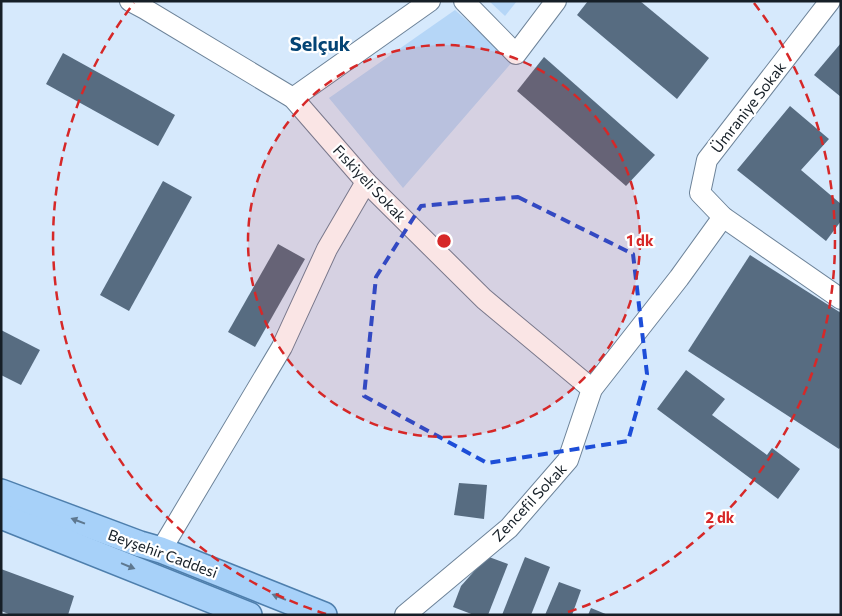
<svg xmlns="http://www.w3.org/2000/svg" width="842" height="616" font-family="Commissioner,sans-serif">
<rect width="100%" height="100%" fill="#d6e9fc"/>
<g fill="#b5d6f7">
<path d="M489,1H517L505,16Z"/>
<path d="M455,10L513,61L403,188L329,98Z"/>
</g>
<g fill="#576c81">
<path d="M588,1H640L709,58L677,99L577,15Z"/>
<path d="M841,43V97L814,75Z"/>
<path d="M63,53L175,115L158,146L46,84Z"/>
<path d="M544,57L655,155L626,186L517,91Z"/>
<path d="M790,106L829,139L801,170L841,204V221L826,241L737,170Z"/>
<path d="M163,181L192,197L129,311L100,295Z"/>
<path d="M278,244L305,259L255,347L228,332Z"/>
<path d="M750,255L841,313V446L839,449L688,351Z"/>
<path d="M1,330L40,350L21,385L1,375Z"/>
<path d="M686,370L725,399L712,415L767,455L772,448L800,469L778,499L657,409Z"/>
<path d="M459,483L487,485L484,519L454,515Z"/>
<path d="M489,557L508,564L488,615H474L453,607L461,586L477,568Z"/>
<path d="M525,557L550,567L531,615H502Z"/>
<path d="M1,569L74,596L68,615H11L1,611Z"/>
<path d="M559,582L581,590L572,615H545Z"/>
<path d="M591,608L608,615H588Z"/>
</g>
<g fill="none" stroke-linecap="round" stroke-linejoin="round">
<defs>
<g id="minor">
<path d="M130,1L145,9L293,98L366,182L484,299L592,389"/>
<path d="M464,1L516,54L556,1"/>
<path d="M830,1L707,160L700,193L723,217L841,299"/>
<path d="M293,98L430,1"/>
<path d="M161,550L282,347L327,249L366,182"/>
<path d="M405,615L509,528L568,460L592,389L679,278L723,217"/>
</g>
<g id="major">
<path d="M1,492L140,544L161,550L324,615"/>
<path d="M1,516L249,615"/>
</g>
</defs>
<use href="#minor" stroke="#6d8399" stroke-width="22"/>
<use href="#major" stroke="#4e7fad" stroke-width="28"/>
<use href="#minor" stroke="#fff" stroke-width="20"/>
<use href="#major" stroke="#a7d1f9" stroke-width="25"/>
</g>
<defs><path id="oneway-solid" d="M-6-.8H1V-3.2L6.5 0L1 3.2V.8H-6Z" transform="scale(1.25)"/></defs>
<g fill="#5e7890">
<use href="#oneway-solid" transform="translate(78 521) rotate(-159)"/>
<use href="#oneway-solid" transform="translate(128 566) rotate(22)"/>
<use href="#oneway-solid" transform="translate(279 597) rotate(-158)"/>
</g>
<path fill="none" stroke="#1d4ed8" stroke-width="4" stroke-dasharray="10 6" stroke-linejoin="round" d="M518,197L633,254L647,374L628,441L487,463L364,396L376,277L421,206Z"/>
<circle cx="444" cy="241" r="196" fill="#d62828" fill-opacity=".12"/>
<g fill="none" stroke="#d62828" stroke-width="2.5" stroke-dasharray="9 6">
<circle cx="444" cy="241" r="196"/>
<path d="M326 614A391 391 0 0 1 134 3M754 3A391 391 0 0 1 562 614"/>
</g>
<g text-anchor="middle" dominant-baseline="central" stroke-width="4.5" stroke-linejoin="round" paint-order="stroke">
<g font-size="15" fill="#161f27" stroke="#fff">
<text transform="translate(748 107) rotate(-52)">Ümraniye Sokak</text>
<text transform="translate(370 183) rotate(47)">Fıskiyeli Sokak</text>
<text transform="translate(529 502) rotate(-47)">Zencefil Sokak</text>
<text transform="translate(163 553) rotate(20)">Beyşehir Caddesi</text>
</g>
<g font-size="20" font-weight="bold" fill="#044474" stroke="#fff">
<text x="320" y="43">Selçuk</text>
</g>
</g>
<circle cx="444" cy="241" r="8" fill="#d62828" stroke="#fff" stroke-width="2.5"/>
<g font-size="15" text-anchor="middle" font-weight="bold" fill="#d62828" stroke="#fff" stroke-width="4.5" stroke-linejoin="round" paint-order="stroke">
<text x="640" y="246">1 dk</text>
<text x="720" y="523">2 dk</text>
</g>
<rect width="842" height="616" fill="none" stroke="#161f27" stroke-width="5"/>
</svg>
